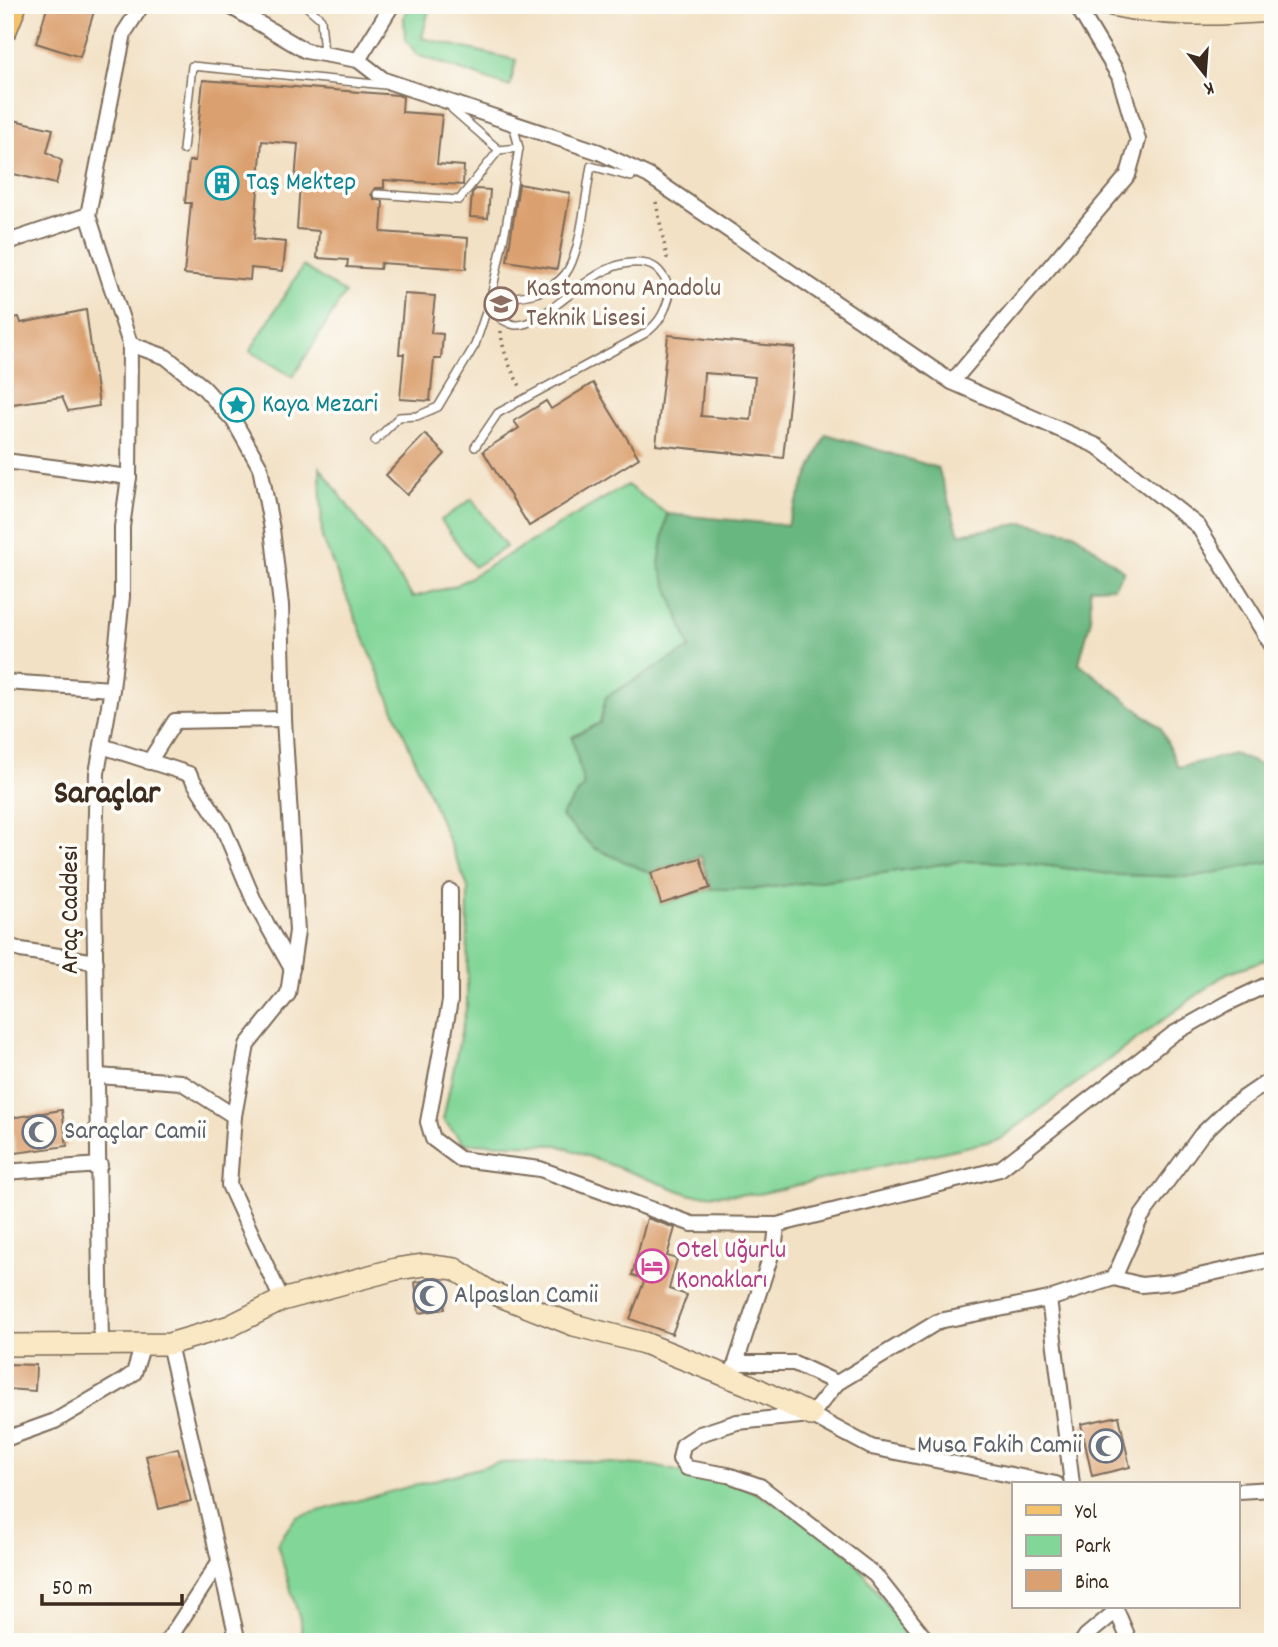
<svg xmlns="http://www.w3.org/2000/svg" width="1278" height="1647" font-family="Dekko,sans-serif">
<rect width="100%" height="100%" fill="#fdfcf7"/>
<filter id="ink" filterUnits="userSpaceOnUse"><feTurbulence type="fractalNoise" baseFrequency=".0143" numOctaves="2"/><feDisplacementMap in="SourceGraphic" scale="14" xChannelSelector="R" yChannelSelector="G"/><feConvolveMatrix kernelMatrix="1 2 1 2 8 2 1 2 1" color-interpolation-filters="sRGB"/></filter>
<filter id="wash" filterUnits="userSpaceOnUse"><feTurbulence type="fractalNoise" baseFrequency=".00686" numOctaves="4" result="noise"/><feDisplacementMap in="SourceGraphic" scale="28" xChannelSelector="R" yChannelSelector="G"/><feGaussianBlur stdDeviation="1.57" result="paint"/><feColorMatrix in="noise" values="0 0 0 0 0 0 0 0 0 0 0 0 0 0 0 0 0 1.4 0 .05"/><feComposite in="paint" operator="in"/></filter>
<g filter="url(#wash)">
<rect width="100%" height="100%" fill="#f2e1c5"/>
<g fill="#82d698" stroke="#5e805b" stroke-width="2">
<path d="M408,5H430L422,38L516,60L510,87L417,55L405,38L404,17Z"/>
<path d="M303,266L345,293L293,377L250,351Z"/>
<path d="M320,467L413,597L455,586L627,485L667,514L659,564L690,648L606,697L600,723L572,737L584,785L561,816L594,848L651,873L661,904L711,889H756L883,873L962,861L1026,863L1118,875L1192,877L1273,861V957L1227,973L1000,1139L759,1194L691,1195L558,1145L464,1143L443,1120L467,1004L468,887L322,538Z"/>
<path d="M472,499L506,547L474,567L441,520Z"/>
<path d="M582,1461L654,1466L741,1485L813,1525L853,1558L889,1608L922,1642H515L510,1640L504,1642H302L301,1623L277,1544L296,1517L497,1463Z"/>
</g>
<path fill="#69b780" stroke="#52704f" stroke-width="2" d="M826,434L938,468L959,534L1025,523L1074,533L1124,571L1114,587L1090,588L1091,619L1079,663L1161,728L1178,767L1234,754L1270,769L1273,773V861L1192,877L1118,875L1026,863L962,861L883,873L756,889H711L701,856L650,873L594,848L561,816L584,785L572,737L600,723L606,697L690,648L659,564L667,514L787,525Z"/>
<g id="blocks">
<g fill="#dba070" fill-rule="evenodd">
<path d="M48,5H96L80,57L36,43Z"/>
<path d="M203,80L398,95L403,97L402,112L442,115L437,164L464,166L463,185L384,180V188H375L371,194L374,199L383,201L381,232L468,238L466,269L381,263L380,269L347,267L348,260L317,258L319,231L297,229L300,182H295L298,144L262,141L254,239L286,242L283,271L251,268L250,280L184,274L191,203H185L189,161H195Z"/>
<path d="M5,118L53,129L47,152L62,161L56,184L5,172Z"/>
<path d="M519,184L570,193L557,269L507,261Z"/>
<path d="M476,189L490,190L488,218L470,217L472,193Z"/>
<path d="M404,294L435,296L431,333L443,334L441,359H434L430,401L400,399L404,354H399Z"/>
<path d="M86,310L99,406L68,411L62,397L5,405V319L19,317L21,323Z"/>
<path d="M668,335L795,348L783,458L656,445ZM704,373L755,377L751,420L701,416Z"/>
<path d="M593,383L639,458L529,526L483,451L519,428L514,421L546,401L551,409Z"/>
<path d="M425,434L445,454L407,495L386,475Z"/>
<path d="M700,858L710,888L661,904L651,873Z"/>
<path d="M62,1110L67,1146L16,1153L10,1118Z"/>
<path d="M647,1218L675,1228L667,1256L677,1259L669,1289L687,1295L672,1334L630,1319L645,1279L632,1275Z"/>
<path d="M435,1280H441L445,1309L419,1313L415,1282Z"/>
<path d="M7,1364L36,1365L35,1391L6,1389Z"/>
<path d="M1119,1416L1130,1467L1092,1476L1081,1424Z"/>
<path d="M178,1448L191,1501L159,1509L146,1456Z"/>
</g>
</g>
</g>
<g filter="url(#ink)">
<use href="#blocks" fill-opacity="0" stroke="#7b6a58" stroke-width="2"/>
<g fill="none" stroke-linecap="round" stroke-linejoin="round">
<defs>
<g id="lane">
<path d="M305,5L321,19L324,54"/>
<path d="M452,109L499,150"/>
<path d="M183,150L192,66L385,85"/>
<path d="M377,194L459,200L499,150L519,148"/>
<path d="M375,441L399,417L417,416L438,407L475,345L491,297L506,227L519,148L513,124"/>
<path d="M475,447L498,413L644,334C661,323 666,309 671,290C661,270 655,261 630,263C590,265 544,327 516,325C512,325 505,321 501,319L491,297C516,299 550,295 566,273C581,253 586,192 591,166L631,177"/>
</g>
<g id="street">
<path d="M228,5L306,51L358,60L392,5"/>
<path d="M358,60L384,80L599,152L649,176L952,382L1097,446L1198,526L1273,647"/>
<path d="M88,215L130,344L129,477L122,527V597L112,689L97,773L94,889L101,1344"/>
<path d="M5,243L88,215L124,33L142,5"/>
<path d="M130,344L166,357L203,387L234,421L260,467L272,529L281,605L284,719L297,931L288,994L247,1045L234,1116L229,1185L282,1300"/>
<path d="M952,382L1128,175L1138,140L1119,76L1080,11L1082,5"/>
<path d="M5,461L129,477"/>
<path d="M5,682L112,689"/>
<path d="M102,746L189,774L223,827L255,903L292,969"/>
<path d="M149,762L175,721L284,719"/>
<path d="M450,891V1001L428,1122L433,1139L460,1159L540,1169L692,1224L777,1225L1000,1169L1173,1034L1228,1003L1273,982"/>
<path d="M5,945L21,950L96,962"/>
<path d="M98,1076L181,1082L234,1116"/>
<path d="M5,1172L100,1165"/>
<path d="M1114,1278L1141,1217L1201,1135L1229,1108L1273,1078"/>
<path d="M1049,1299L1072,1484"/>
<path d="M169,1344L238,1642"/>
<path d="M736,1363H794L837,1383"/>
<path d="M731,1378L775,1243L777,1225"/>
<path d="M811,1415L837,1383L939,1321L1049,1299L1114,1278L1141,1285L1173,1282L1273,1259"/>
<path d="M5,1439L55,1421L123,1381L134,1373L143,1344"/>
<path d="M1238,1491L1273,1489"/>
<path d="M1115,1607L1130,1642"/>
<path d="M167,1642L219,1562"/>
<path d="M928,1642L875,1575L760,1486L728,1475L687,1468L680,1459L683,1445L700,1434L737,1422L811,1415L871,1447L1056,1484"/>
<path d="M1082,1642L1086,1636L1116,1611"/>
</g>
<g id="secondary">
<path d="M1112,5C1164,17 1220,15 1273,11"/>
<path d="M5,1345L169,1344L230,1326L282,1300L396,1269L424,1265L455,1269L490,1292L574,1325L644,1343L747,1384L811,1415"/>
</g>
<path id="primary" d="M5,30L15,5"/>
</defs>
<use href="#lane" stroke="#7b6a58" stroke-width="10"/>
<use href="#street" stroke="#7b6a58" stroke-width="18"/>
<use href="#secondary" stroke="#7b6a58" stroke-width="24"/>
<use href="#primary" stroke="#7b6a58" stroke-width="26"/>
<g stroke="#7b6a58" stroke-width="3.5" stroke-dasharray="2 5" stroke-linecap="butt">
<path d="M656,202L667,258L666,263"/>
<path d="M501,331C502,351 511,370 520,386"/>
</g>
<use href="#lane" stroke="#fff" stroke-width="7"/>
<use href="#street" stroke="#fff" stroke-width="14"/>
<use href="#secondary" stroke="#fae7c3" stroke-width="21"/>
<use href="#primary" stroke="#f3c26a" stroke-width="23"/>
</g>
</g>
<defs>
<symbol id="building-ring" viewBox="-11 -11 22 22"><circle r="9.5" fill="#fdfcf7" stroke="#0f9aa8" stroke-width="1.5"/><path d="M-4-6H4V6H1V3H-1V6H-4ZM-2.5-4.3h1.7v1.8h-1.7ZM.8-4.3h1.7v1.8H.8ZM-2.5-1h1.7V.8h-1.7ZM.8-1h1.7V.8H.8Z" fill="#0f9aa8"/></symbol>
<symbol id="school-ring" viewBox="-11 -11 22 22"><circle r="9.5" fill="#fdfcf7" stroke="#8d6e63" stroke-width="1.5"/><path d="M0-5L7-2L0 1L-7-2ZM-4 1L0 2.5L4 1V4Q0 6-4 4Z" fill="#8d6e63"/></symbol>
<symbol id="sight-ring" viewBox="-11 -11 22 22"><circle r="9.5" fill="#fdfcf7" stroke="#0f9aa8" stroke-width="1.5"/><path d="M0-6L1.8-2.2L6-1.7L2.9 1.2L3.7 5.4L0 3.3L-3.7 5.4L-2.9 1.2L-6-1.7L-1.8-2.2Z" fill="#0f9aa8"/></symbol>
<symbol id="mosque-ring" viewBox="-11 -11 22 22"><circle r="9.5" fill="#fdfcf7" stroke="#6b7280" stroke-width="1.5"/><path d="M3.5-4.9A6 6 0 1 0 3.5 4.9A5 5 0 1 1 3.5-4.9Z" fill="#6b7280"/></symbol>
<symbol id="hotel-ring" viewBox="-11 -11 22 22"><circle r="9.5" fill="#fdfcf7" stroke="#d1479c" stroke-width="1.5"/><path d="M-6-4.5h1.5V1H6V5H4.5V3h-9V5H-6ZM-4 0a1.8 1.8 0 1 1 3.6 0ZM.5 0V-2.5h3Q6-2.5 6 0Z" fill="#d1479c"/></symbol>
</defs>
<g fill-rule="evenodd">
<use href="#building-ring" x="203" y="164" width="38" height="38"/>
<use href="#school-ring" x="482" y="285" width="38" height="38"/>
<use href="#sight-ring" x="218" y="386" width="38" height="38"/>
<use href="#mosque-ring" x="20" y="1113" width="38" height="38"/>
<use href="#hotel-ring" x="633" y="1247" width="38" height="38"/>
<use href="#mosque-ring" x="411" y="1277" width="38" height="38"/>
<use href="#mosque-ring" x="1087" y="1427" width="38" height="38"/>
</g>
<g text-anchor="middle" dominant-baseline="central" stroke-width="7" stroke-linejoin="round" paint-order="stroke">
<g font-size="26" fill="#0d838f" stroke="#fdfcf7" text-anchor="start">
<text x="246" y="183">Taş Mektep</text>
<text x="262" y="405">Kaya Mezari</text>
</g>
<g font-size="26" fill="#785e54" stroke="#fdfcf7" text-anchor="start">
<text x="526" y="289">Kastamonu Anadolu<tspan x="526" dy="30">Teknik Lisesi</tspan></text>
</g>
<g font-size="26" fill="#3b2a1e" stroke="#fdfcf7">
<text transform="translate(71 910) rotate(-90)">Araç Caddesi</text>
</g>
<g font-size="26" fill="#5b616d" stroke="#fdfcf7" text-anchor="start">
<text x="64" y="1132">Saraçlar Camii</text>
<text x="454" y="1296">Alpaslan Camii</text>
<text x="1082" y="1446" text-anchor="end">Musa Fakih Camii</text>
</g>
<g font-size="26" fill="#b23c85" stroke="#fdfcf7" text-anchor="start">
<text x="676" y="1251">Otel Uğurlu<tspan x="676" dy="30">Konakları</tspan></text>
</g>
<g font-size="33" font-weight="bold" fill="#3b2a1e" stroke="#fdfcf7">
<text x="107" y="795">Saraçlar</text>
</g>
</g>
<rect width="1278" height="1647" fill="none" stroke="#fdfcf7" stroke-width="28"/>
<rect x="1012" y="1482" width="228" height="126" fill="#fdfcf7" stroke="#afa8a0" stroke-width="2"/>
<rect x="1026" y="1505" width="35" height="10" fill="#f3c26a" stroke="#afa8a0" stroke-width="2"/>
<text x="1075" y="1518" font-size="21" fill="#3b2a1e">Yol</text>
<rect x="1026" y="1535" width="35" height="21" fill="#82d698" stroke="#afa8a0" stroke-width="2"/>
<text x="1075" y="1552" font-size="21" fill="#3b2a1e">Park</text>
<rect x="1026" y="1570" width="35" height="21" fill="#dba070" stroke="#afa8a0" stroke-width="2"/>
<text x="1075" y="1588" font-size="21" fill="#3b2a1e">Bina</text>
<g transform="translate(1205 74) rotate(163)" stroke="#fdfcf7" stroke-width="5" paint-order="stroke">
<path d="M0-5L12 26L0 18L-12 26Z" fill="#3b2a1e"/>
<text y="-10" font-size="19" font-weight="bold" text-anchor="middle" fill="#3b2a1e">K</text>
</g>
<path d="M42 1594v10h140v-10" fill="none" stroke="#3b2a1e" stroke-width="3.5"/>
<text x="52" y="1594" font-size="21" fill="#3b2a1e" stroke="#fdfcf7" stroke-width="5" paint-order="stroke">50 m</text>
</svg>
